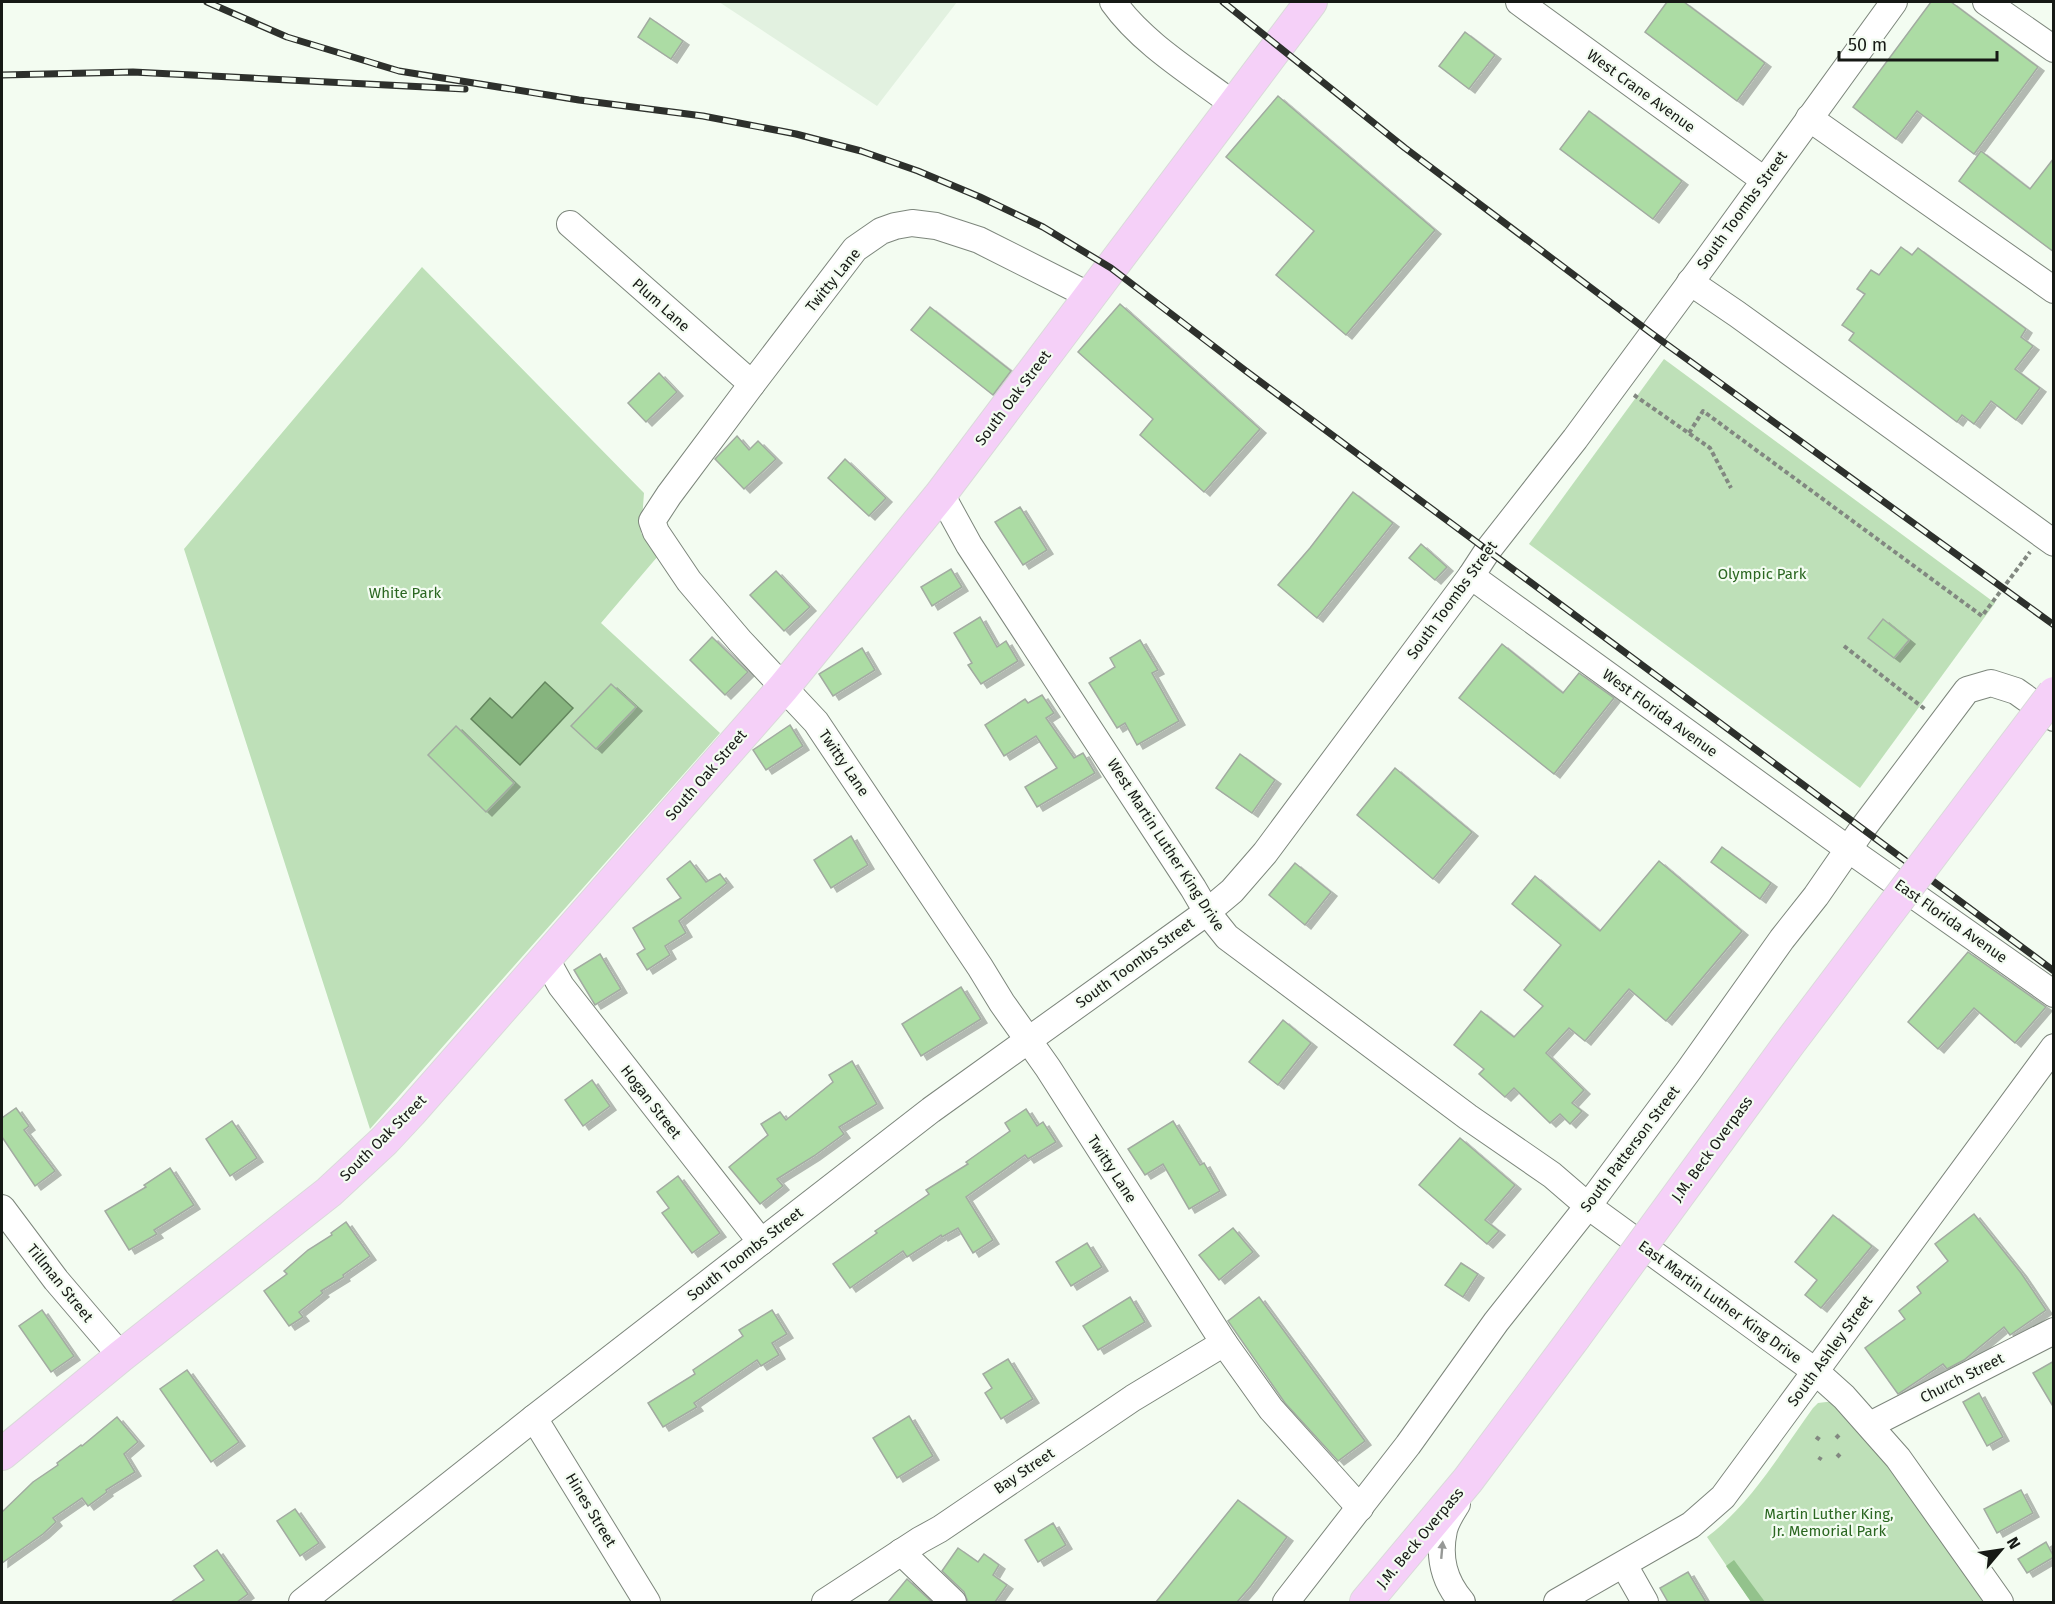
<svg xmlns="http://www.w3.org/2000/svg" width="2055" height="1604" font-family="'Fira Sans',sans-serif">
<defs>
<filter id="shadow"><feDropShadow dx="6" dy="4" stdDeviation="0" flood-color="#0004"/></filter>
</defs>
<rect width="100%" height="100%" fill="#f3fcf1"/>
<path fill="#e2f1e0" d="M719,2H957L877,106Z"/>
<g fill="#bee0b8">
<path d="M422,267L644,493L641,533L658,556L601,623L720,733L370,1129L184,549Z"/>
<path d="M1664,359L1995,603L1860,788L1529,544Z"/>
<path d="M1826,1402H1831L1837,1407L1880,1454L1987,1602H1751L1707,1537C1751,1504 1781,1452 1813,1408L1818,1403Z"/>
</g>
<path fill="#93c28c" d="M1734,1560L1765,1602H1751L1726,1566Z"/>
<path fill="#86b47e" stroke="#64865e" stroke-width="1.5" d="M545,682L573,708L520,765L471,719L490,698L512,718Z"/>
<g fill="#acdca4" stroke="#a2aba1" stroke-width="1.5" filter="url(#shadow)">
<path d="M1667,2H1684L1765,63L1737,101L1645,32Z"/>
<path d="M1931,2H1951L2038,67L1974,154L1917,111L1896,139L1853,107Z"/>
<path d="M650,18L683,41L671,59L638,37Z"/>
<path d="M1465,32L1495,55L1469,89L1439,66Z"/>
<path d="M1278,96L1435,230L1346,335L1276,275L1314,231L1226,157Z"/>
<path d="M1589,111L1682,181L1653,219L1560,149Z"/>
<path d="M1981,151L2030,189L2054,158V252L1959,181Z"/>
<path d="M1901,247L1912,255L1918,248L2026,329L2021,337L2033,346L2015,369L2040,388L2016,420L1991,401L1974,424L1962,415L1957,422L1849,340L1854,333L1842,325L1865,294L1857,289L1871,270L1879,275Z"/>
<path d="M1120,304L1260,429L1204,492L1140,435L1153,419L1078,352Z"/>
<path d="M930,307L1011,371L993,395L911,330Z"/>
<path d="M659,373L677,392L646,422L628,403Z"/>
<path d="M737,436L749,450L758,441L776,459L744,489L715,459Z"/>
<path d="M845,459L886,498L869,516L828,478Z"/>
<path d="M1353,492L1393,523L1317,618L1278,585L1310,548Z"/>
<path d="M1020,507L1047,550L1023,565L995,522Z"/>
<path d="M1421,544L1447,567L1435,580L1409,558Z"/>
<path d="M951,569L962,587L932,606L921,587Z"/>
<path d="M776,571L810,607L784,631L750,595Z"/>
<path d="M980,617L997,647L1006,641L1018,661L981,684L968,665L972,663L954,633Z"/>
<path d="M1883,619L1909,640L1894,658L1868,638Z"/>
<path d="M712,637L748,672L725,695L690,660Z"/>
<path d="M1140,640L1158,670L1152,673L1179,721L1137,745L1125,723L1117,728L1089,683L1115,667L1110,658Z"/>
<path d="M1502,644L1563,693L1579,673L1614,698L1554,774L1459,698Z"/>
<path d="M862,648L875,670L833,696L819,674Z"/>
<path d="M611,684L636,707L596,749L571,726Z"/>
<path d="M1042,695L1054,713L1046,718L1074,758L1083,753L1095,773L1037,807L1025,787L1057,768L1036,736L1004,756L985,725L1025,699L1028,703Z"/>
<path d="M790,725L803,746L766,770L753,750Z"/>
<path d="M456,726L514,783L486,812L428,755Z"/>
<path d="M1240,754L1275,780L1252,813L1216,788Z"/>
<path d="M1395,768L1472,832L1433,879L1357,815Z"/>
<path d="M851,836L868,865L831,888L814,860Z"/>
<path d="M1722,847L1771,883L1760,899L1711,862Z"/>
<path d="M690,861L706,882L720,874L727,883L679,921L686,933L665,946L670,955L647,970L637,954L645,949L633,928L681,898L667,879Z"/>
<path d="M1659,861L1742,931L1666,1021L1629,989L1585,1041L1569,1028L1546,1053L1584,1090L1572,1103L1582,1111L1570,1124L1560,1114L1550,1123L1514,1088L1505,1097L1479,1074L1484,1069L1454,1045L1481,1011L1514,1037L1543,1006L1524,990L1561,945L1512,904L1535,876L1600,931Z"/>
<path d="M1295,863L1331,892L1305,925L1269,895Z"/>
<path d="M1968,952L2046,1007L2015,1043L1974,1008L1938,1049L1908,1022Z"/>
<path d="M600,954L621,989L595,1005L574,970Z"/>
<path d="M961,987L981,1019L921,1056L902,1024Z"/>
<path d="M1283,1020L1311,1043L1278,1085L1249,1062Z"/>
<path d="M852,1061L877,1104L839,1127L844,1134L814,1156L777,1179L783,1186L760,1204L729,1167L768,1135L761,1124L780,1112L786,1120L833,1082L829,1075Z"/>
<path d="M592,1080L610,1106L583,1126L565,1100Z"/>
<path d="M16,1108L29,1126L24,1130L55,1171L35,1186L2,1137V1118Z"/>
<path d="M1026,1109L1037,1126L1043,1122L1056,1142L1028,1159L1025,1155L966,1197L993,1240L973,1253L958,1228L942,1237L941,1235L907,1257L903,1251L850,1288L833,1264L877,1233L875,1231L929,1194L926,1190L968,1164L966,1162L1010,1131L1005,1123Z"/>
<path d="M232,1121L257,1158L230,1176L206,1139Z"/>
<path d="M1173,1121L1200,1165L1204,1163L1220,1191L1189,1209L1163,1164L1145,1175L1128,1149Z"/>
<path d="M1460,1138L1515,1185L1485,1220L1499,1231L1487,1244L1419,1185Z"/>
<path d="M170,1168L194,1205L154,1230L157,1234L129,1250L105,1211L146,1187L144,1185Z"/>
<path d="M678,1176L720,1233L692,1253L662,1213L669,1208L657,1192Z"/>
<path d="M1974,1214L2021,1273L2046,1310L2010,1335L2004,1327L1964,1360L1947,1369L1943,1364L1898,1394L1865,1348L1905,1319L1899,1311L1921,1293L1917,1287L1948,1261L1935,1244Z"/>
<path d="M1833,1215L1872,1246L1821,1308L1805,1295L1817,1280L1795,1262Z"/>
<path d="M346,1222L370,1256L343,1275L344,1277L321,1291L323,1293L299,1312L303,1317L289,1326L264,1291L287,1274L284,1271L308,1250L332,1235L331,1233Z"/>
<path d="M1233,1228L1253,1252L1219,1280L1199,1255Z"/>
<path d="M1087,1243L1102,1267L1071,1286L1056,1262Z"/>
<path d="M1461,1263L1478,1274L1463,1297L1445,1285Z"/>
<path d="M1130,1297L1145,1322L1098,1350L1083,1326Z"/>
<path d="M1259,1297L1365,1441L1338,1461L1285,1403L1228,1321Z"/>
<path d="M42,1310L74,1356L51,1372L19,1326Z"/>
<path d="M772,1310L787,1334L772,1343L779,1355L761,1366L757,1360L694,1403L697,1407L663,1427L648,1403L695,1374L693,1370L743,1336L739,1330Z"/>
<path d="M1008,1359L1033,1399L1001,1419L985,1393L992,1388L983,1374Z"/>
<path d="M2054,1361V1408L2033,1373Z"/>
<path d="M187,1370L239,1442L211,1462L160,1389Z"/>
<path d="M1979,1393L2003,1437L1987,1446L1963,1402Z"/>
<path d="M909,1416L933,1456L897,1478L873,1438Z"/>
<path d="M117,1417L138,1442L124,1454L135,1472L106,1490L107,1492L88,1506L82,1498L53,1518L56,1522L43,1534L2,1563V1512L33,1482L58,1465L57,1463L81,1445L82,1446Z"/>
<path d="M2021,1490L2033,1513L1997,1533L1984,1509Z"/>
<path d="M1238,1500L1287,1537L1251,1586L1237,1602H1156Z"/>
<path d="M295,1509L319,1543L300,1556L277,1521Z"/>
<path d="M1053,1523L1066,1545L1038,1562L1025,1540Z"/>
<path d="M2046,1542L2054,1557L2027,1573L2018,1559Z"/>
<path d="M958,1548L978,1562L984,1554L999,1565L993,1575L1007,1585L995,1602H968L964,1592L942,1571Z"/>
<path d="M217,1550L248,1594L237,1602H171L204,1580L194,1566Z"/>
<path d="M1688,1572L1706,1602H1668L1660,1588Z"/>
<path d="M907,1579L932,1602H888Z"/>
</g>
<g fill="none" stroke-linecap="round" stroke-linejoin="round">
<defs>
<g id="minor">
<path d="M1113,2C1143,44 1192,73 1233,104"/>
<path d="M1519,2L1764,180"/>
<path d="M1986,2L2054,49"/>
<path d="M1809,118L2054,290"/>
<path d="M570,224L752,384"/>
<path d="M1690,282L1737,314L2054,543"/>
<path d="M1090,296L979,240L936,226L912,223L895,226L881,231L855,249L752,384L669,495L652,521L656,532L689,581L740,641L816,722L980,967L1002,1003L1048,1068L1224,1343L1271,1409L1360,1508"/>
<path d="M941,494L969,545L1193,888L1207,912L1227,937L1468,1117L1552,1175L1588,1206L1815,1371L1844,1397L1898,1458L2000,1602"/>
<path d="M1471,576L1848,849L2054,994"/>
<path d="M546,959L561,986L761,1242"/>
<path d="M2,1208L56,1280L121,1356"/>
<path d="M534,1418L647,1602"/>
<path d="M1870,1425L2054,1331"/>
<path d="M1457,1504C1452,1512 1446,1521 1444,1530C1438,1558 1444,1581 1462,1602"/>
<path d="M901,1552L953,1602"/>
<path d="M1624,1565L1645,1602"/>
<path d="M302,1602L534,1418L931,1110L1207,912L1232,891L1265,853L1471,576L1488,550L1575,439L1707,260L1894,2"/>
<path d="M825,1602L920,1540L940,1529L1133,1398L1224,1343"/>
<path d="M1286,1602L1408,1445L1496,1322L1588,1206L1689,1070L1782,939L1816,896L1863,828L1967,690L1991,683L2016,691L2054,718"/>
<path d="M1557,1602L1691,1525L1723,1497L2054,1047"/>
</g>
<g id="major">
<path d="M2,1454L121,1356L329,1192L384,1141L411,1112L783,688L941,494L1311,2"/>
<path d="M1366,1602L1468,1480L1574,1338"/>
</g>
</defs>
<use href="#minor" stroke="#7d867c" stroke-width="28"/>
<use href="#major" stroke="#dadada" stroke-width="34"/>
<g stroke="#828881" stroke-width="4" stroke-dasharray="4.5 3" stroke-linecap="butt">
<path d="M1634,395L1710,448L1731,488"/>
<path d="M1689,433L1703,411L1982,616L2030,552"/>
<path d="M1844,646L1926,710"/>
<path d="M1816,1437L1820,1440"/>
<path d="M1836,1438L1839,1435"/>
<path d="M1837,1454L1840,1457"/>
<path d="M1819,1460L1821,1457"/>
</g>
<use href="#minor" stroke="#fff" stroke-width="26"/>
<use href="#major" stroke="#f5d0f8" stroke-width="32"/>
<defs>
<g id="rail">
<path d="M207,2L287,37L399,71L579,100L703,116L796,134L861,151L918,171L980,197L1043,227L1111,268L1246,371L2054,971"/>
<path d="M1223,2L1405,148L1651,333L2054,625"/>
<path d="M2,75L133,72L465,89"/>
</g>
</defs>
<use href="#rail" stroke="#2d302c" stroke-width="7"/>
<use href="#rail" stroke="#f3fcf1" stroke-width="4.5" stroke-dasharray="14" stroke-linecap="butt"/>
<defs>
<path id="major-bridge" d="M1574,1338L1788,1045L2054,693"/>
</defs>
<use href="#major-bridge" stroke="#dadada" stroke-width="34" stroke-linecap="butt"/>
<use href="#major-bridge" stroke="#f5d0f8" stroke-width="32"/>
</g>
<defs><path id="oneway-solid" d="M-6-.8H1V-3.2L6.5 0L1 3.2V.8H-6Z" transform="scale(1.5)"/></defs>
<use fill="#969896" href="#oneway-solid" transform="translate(1442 1550) rotate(-85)"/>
<g text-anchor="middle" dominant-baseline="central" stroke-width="4.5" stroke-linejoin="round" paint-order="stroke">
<g font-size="15" fill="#161915" stroke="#f3fcf1">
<text transform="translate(1641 91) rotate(36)">West Crane Avenue</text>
<text transform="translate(1742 210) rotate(-54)">South Toombs Street</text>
<text transform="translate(833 280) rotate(-51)">Twitty Lane</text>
<text transform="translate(661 305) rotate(42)">Plum Lane</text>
<text transform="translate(1013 398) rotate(-53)">South Oak Street</text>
<text transform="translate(1452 600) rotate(-54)">South Toombs Street</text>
<text transform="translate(1660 713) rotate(36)">West Florida Avenue</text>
<text transform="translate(844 763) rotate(56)">Twitty Lane</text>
<text transform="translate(706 775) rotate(-49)">South Oak Street</text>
<text transform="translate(1166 845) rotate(57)">West Martin Luther King Drive</text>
<text transform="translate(1951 921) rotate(35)">East Florida Avenue</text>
<text transform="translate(1135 963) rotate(-36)">South Toombs Street</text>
<text transform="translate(651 1102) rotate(52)">Hogan Street</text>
<text transform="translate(383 1138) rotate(-45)">South Oak Street</text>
<text transform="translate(1630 1149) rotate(-53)">South Patterson Street</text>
<text transform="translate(1712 1149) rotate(-54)">J.M. Beck Overpass</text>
<text transform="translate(1112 1169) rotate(57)">Twitty Lane</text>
<text transform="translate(745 1254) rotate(-38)">South Toombs Street</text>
<text transform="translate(60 1283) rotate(51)">Tillman Street</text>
<text transform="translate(1720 1302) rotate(36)">East Martin Luther King Drive</text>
<text transform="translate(1830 1351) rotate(-54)">South Ashley Street</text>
<text transform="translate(1962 1378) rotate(-27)">Church Street</text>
<text transform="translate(1024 1471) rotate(-34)">Bay Street</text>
<text transform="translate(591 1510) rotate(59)">Hines Street</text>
<text transform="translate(1420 1538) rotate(-50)">J.M. Beck Overpass</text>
</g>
<g font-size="15" fill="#2b6721" stroke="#f3fcf1">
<text x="1762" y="574">Olympic Park</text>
<text x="405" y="593">White Park</text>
<text x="1829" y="1514">Martin Luther King,<tspan x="1829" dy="17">Jr. Memorial Park</tspan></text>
</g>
</g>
<rect width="2055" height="1604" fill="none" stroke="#161915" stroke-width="6"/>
<g transform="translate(2001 1550) rotate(61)" stroke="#f3fcf1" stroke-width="4.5" paint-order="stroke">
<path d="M0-4.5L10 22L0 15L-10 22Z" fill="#161915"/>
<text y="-9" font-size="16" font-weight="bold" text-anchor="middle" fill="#161915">N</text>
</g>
<path d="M1839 51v9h158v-9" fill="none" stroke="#161915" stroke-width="3"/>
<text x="1848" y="51" font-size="18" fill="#161915" stroke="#f3fcf1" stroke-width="4.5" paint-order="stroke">50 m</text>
</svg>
